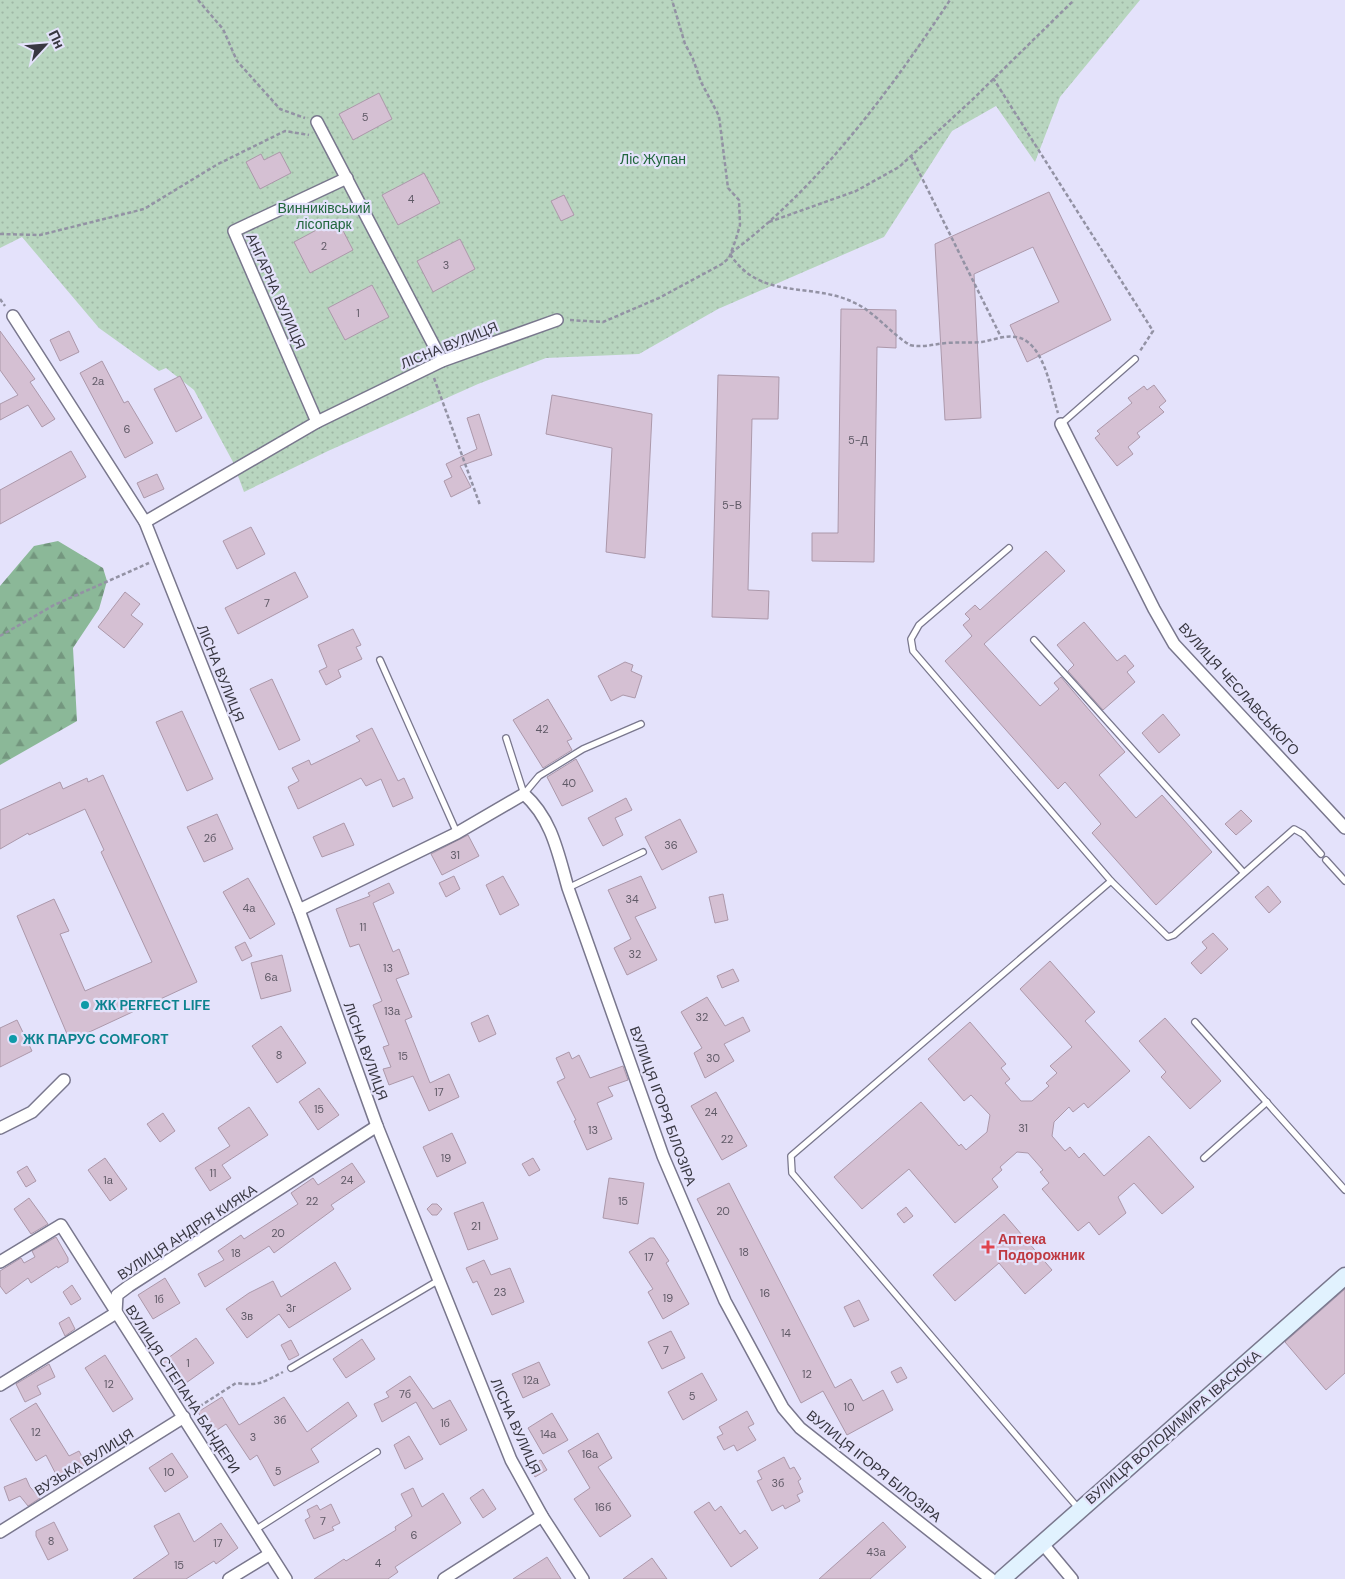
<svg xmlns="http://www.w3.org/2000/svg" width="1345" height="1579" font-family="'DM Sans',sans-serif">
<defs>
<pattern id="forest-firs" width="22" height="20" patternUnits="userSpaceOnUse" patternTransform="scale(1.25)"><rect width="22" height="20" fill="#8bb898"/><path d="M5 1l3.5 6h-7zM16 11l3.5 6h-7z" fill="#73967e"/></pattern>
<pattern id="park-dots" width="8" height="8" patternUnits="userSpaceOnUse" patternTransform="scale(1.25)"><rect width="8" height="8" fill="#b8d5bf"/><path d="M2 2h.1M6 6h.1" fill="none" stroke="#9fb7a5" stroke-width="1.8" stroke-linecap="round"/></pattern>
</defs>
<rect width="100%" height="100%" fill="#e4e2fb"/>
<path fill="url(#forest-firs)" d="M58,541L103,568L107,581L99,609L73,648L77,721L0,765V586L34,546Z"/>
<path fill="url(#park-dots)" d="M0,0H1140L1060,97L1035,162L996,106L952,131L884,237L718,309L639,354L546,358L478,384L328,451L244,492L233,462L194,390L166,368L159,371L99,328L22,237L0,248Z"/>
<g fill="#d5c0d3" stroke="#ac98aa">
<path d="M379,93L392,119L353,140L339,114Z"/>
<path d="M280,152L291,173L260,189L246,162L261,154L264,160Z"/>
<path d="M424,173L440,203L398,225L382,195Z"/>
<path d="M1049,192L1111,320L1027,362L1010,325L1059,302L1033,247L974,274L981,418L945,420L935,244Z"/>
<path d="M564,195L574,215L561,221L551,201Z"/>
<path d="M337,219L353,250L310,273L294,242Z"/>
<path d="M460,239L475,269L433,292L417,261Z"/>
<path d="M372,285L389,317L345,340L328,308Z"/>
<path d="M841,309L896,310V348L877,347L874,562L812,561V533H838Z"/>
<path d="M0,331L35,379L30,382L55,419L42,427L28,405L0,420V404L18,395L0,370Z"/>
<path d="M69,331L79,352L60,361L50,340Z"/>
<path d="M102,361L124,403L128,401L153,443L125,458L80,373Z"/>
<path d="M718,375L779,377L778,419H752L748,590L769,591L768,619L712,617Z"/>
<path d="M180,376L202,418L176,432L154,389Z"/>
<path d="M1154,385L1166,401L1159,407L1164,412L1137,433L1140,437L1128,447L1133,454L1117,466L1095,438L1100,434L1097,431L1132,403L1128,398L1144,386L1147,390Z"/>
<path d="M552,395L652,414L645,558L606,552L612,448L546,434Z"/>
<path d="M479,414L492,455L460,466L471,487L451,497L444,481L452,477L446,464L477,449L467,418Z"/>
<path d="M71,451L86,477L0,524V490Z"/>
<path d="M157,474L164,489L144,498L137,483Z"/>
<path d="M251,527L265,554L237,569L223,541Z"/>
<path d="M1046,551L1065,571L984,644L1040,706L1059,689L1054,683L1061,677L1125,752L1099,775L1136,818L1162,795L1212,852L1156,905L1092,833L1101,824L1065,782L1058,789L945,661L972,636L963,625L970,619L965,614L975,605L980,610Z"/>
<path d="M295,572L308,597L238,634L225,608Z"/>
<path d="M125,592L140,604L131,615L143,624L124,648L98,627Z"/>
<path d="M1084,622L1117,661L1125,655L1134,666L1127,672L1135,682L1103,710L1068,671L1074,665L1057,645Z"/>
<path d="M353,629L361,645L356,647L362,659L338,670L341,677L326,685L319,671L327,667L318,645Z"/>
<path d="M625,662L633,665L631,671L642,676L635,698L623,695L611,701L598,676Z"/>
<path d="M272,679L300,740L279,750L250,689Z"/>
<path d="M548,699L572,739L567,741L572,750L543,768L513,720Z"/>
<path d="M182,711L213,779L187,791L156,722Z"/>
<path d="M1163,714L1180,735L1159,753L1142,733Z"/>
<path d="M372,728L398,781L404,778L413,798L393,807L381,779L366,786L361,778L298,809L288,787L299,781L292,768L309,760L311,765L360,741L356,736Z"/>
<path d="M576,759L593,791L562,806L547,777Z"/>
<path d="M103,775L197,982L70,1041L17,916L54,899L69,931L60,934L85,991L152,962L101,852L104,850L85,809L29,835L28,833L0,849V810L60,782L63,789L87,778L88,782Z"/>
<path d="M626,798L632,810L615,818L623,835L603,846L588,818Z"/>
<path d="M1241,810L1252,821L1236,835L1225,824Z"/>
<path d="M217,814L233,849L204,862L187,827Z"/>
<path d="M680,819L697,852L662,870L645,837Z"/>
<path d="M344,823L354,845L322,857L313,837Z"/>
<path d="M468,835L479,856L442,875L431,854Z"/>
<path d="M454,876L460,889L446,897L439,883Z"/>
<path d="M503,876L519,905L500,915L486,885Z"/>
<path d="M641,876L656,908L635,917L657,960L627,975L614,948L631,939L608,890Z"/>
<path d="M248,878L275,924L250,939L223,892Z"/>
<path d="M389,883L394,893L373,903L393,952L399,949L409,974L396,979L412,1017L405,1020L430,1083L449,1074L459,1097L429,1111L413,1076L389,1085L383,1069L391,1067L383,1047L389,1045L373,1005L382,1001L359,944L350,947L336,909L370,896L368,893Z"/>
<path d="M1268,886L1281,902L1269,913L1255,897Z"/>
<path d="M723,894L728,920L715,923L709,897Z"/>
<path d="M1213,933L1228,949L1201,974L1191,963L1207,948L1202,942Z"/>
<path d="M245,942L252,956L242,961L235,947Z"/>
<path d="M282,955L291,991L261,999L251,963Z"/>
<path d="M1050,961L1095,1012L1085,1021L1130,1071L1088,1108L1084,1103L1073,1112L1069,1107L1054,1122L1052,1136L1065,1151L1070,1147L1079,1158L1084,1153L1104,1176L1149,1136L1194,1187L1162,1214L1134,1183L1118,1197L1126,1213L1099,1235L1089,1222L1078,1231L1042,1189L1049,1183L1040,1172L1043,1170L1028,1153L1017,1152L1000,1167L1002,1170L992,1179L998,1187L955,1223L909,1169L862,1209L834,1177L921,1102L959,1146L961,1144L966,1150L987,1132L990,1115L971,1095L964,1101L928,1059L970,1022L1006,1064L1001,1068L1010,1079L1005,1083L1021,1101H1032L1049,1086L1046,1083L1057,1073L1050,1066L1072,1047L1020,989Z"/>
<path d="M733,969L739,981L722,988L717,976Z"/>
<path d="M707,997L725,1026L743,1017L750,1031L724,1044L734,1061L705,1078L694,1053L702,1048L681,1012Z"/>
<path d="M488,1015L496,1034L479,1042L471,1023Z"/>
<path d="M1165,1018L1221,1081L1190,1109L1161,1077L1166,1072L1139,1041Z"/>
<path d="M17,1020L32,1051L0,1067V1028Z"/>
<path d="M281,1026L306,1063L277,1083L252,1046Z"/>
<path d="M569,1052L572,1059L579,1055L590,1078L623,1066L628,1080L608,1087L613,1096L597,1103L612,1139L587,1150L574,1121L576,1120L557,1082L565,1078L556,1058Z"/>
<path d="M319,1088L339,1115L318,1130L299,1102Z"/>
<path d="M716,1092L747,1146L722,1160L691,1106Z"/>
<path d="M249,1107L268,1135L222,1165L231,1178L210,1191L195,1168L230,1146L218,1128Z"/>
<path d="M163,1113L175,1131L160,1142L147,1124Z"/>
<path d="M452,1133L466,1163L437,1177L423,1147Z"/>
<path d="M105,1158L127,1189L110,1201L88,1170Z"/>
<path d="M533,1158L540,1170L529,1176L522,1164Z"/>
<path d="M352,1163L365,1182L331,1205L334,1209L274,1253L269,1246L205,1287L198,1274L224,1260L218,1251L241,1235L244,1239L298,1204L291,1193L313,1178L318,1185Z"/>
<path d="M27,1166L36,1181L26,1187L17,1172Z"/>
<path d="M609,1178L644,1183L638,1224L603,1218Z"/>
<path d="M729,1183L835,1388L851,1379L863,1401L883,1390L893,1410L847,1435L823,1391L801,1403L697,1199Z"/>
<path d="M29,1198L48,1224L31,1234L14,1209Z"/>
<path d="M483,1202L498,1239L468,1250L454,1213Z"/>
<path d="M432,1204H437L442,1209L437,1215H432L427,1209Z"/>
<path d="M906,1207L913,1216L904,1223L897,1214Z"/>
<path d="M1004,1214L1052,1270L1025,1294L999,1263L955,1301L933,1275Z"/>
<path d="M56,1237L68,1258V1262L58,1268L57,1266L31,1283L28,1278L6,1294L0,1286V1271L21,1258L24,1263L35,1257L32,1251Z"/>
<path d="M650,1238H654L669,1261L666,1263L689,1304L663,1319L648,1292L653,1289L629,1252Z"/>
<path d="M484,1260L491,1275L510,1268L524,1302L492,1315L477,1281L473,1283L466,1268Z"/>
<path d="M335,1262L351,1289L289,1328L279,1314L247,1338L226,1309L249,1293L273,1281L281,1297Z"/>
<path d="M165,1278L180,1303L153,1319L138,1295Z"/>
<path d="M72,1285L81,1299L71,1305L63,1292Z"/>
<path d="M1345,1289V1373L1326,1390L1285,1342Z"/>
<path d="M859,1300L869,1320L854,1327L844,1307Z"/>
<path d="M69,1317L75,1329L65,1336L59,1323Z"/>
<path d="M671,1331L685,1358L662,1369L648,1342Z"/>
<path d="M196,1338L214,1363L179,1388L161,1363Z"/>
<path d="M362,1339L375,1359L346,1378L333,1359Z"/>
<path d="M291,1340L299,1355L289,1360L281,1345Z"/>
<path d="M105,1355L133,1399L113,1412L85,1368Z"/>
<path d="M539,1362L550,1385L523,1398L512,1374Z"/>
<path d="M49,1364L55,1377L37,1386L41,1394L25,1402L16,1384Z"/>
<path d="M901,1367L907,1378L897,1383L891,1372Z"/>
<path d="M702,1373L717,1400L683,1420L668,1392Z"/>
<path d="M410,1376L433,1409L450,1400L467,1430L440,1445L416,1402L382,1422L374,1404L389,1397L386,1392Z"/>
<path d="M222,1397L239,1425L284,1397L307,1432L348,1402L357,1416L311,1449L319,1462L274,1486L257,1455L250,1460L226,1424L211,1434L198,1412Z"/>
<path d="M36,1403L69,1456L79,1451L86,1464L78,1468L80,1472L60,1482L46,1455L36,1461L10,1419Z"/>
<path d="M747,1411L754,1424L748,1427L756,1440L737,1451L734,1445L724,1450L717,1437L723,1434L719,1427Z"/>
<path d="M552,1413L568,1440L543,1454L528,1428Z"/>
<path d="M598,1433L612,1458L598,1467L631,1516L600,1537L574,1499L590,1488L568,1451Z"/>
<path d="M409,1436L423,1459L405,1469L394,1445Z"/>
<path d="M172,1453L188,1477L165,1492L149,1468Z"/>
<path d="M784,1457L790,1469L794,1467L801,1479L798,1481L803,1492L797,1495L800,1501L785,1509L783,1505L772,1511L757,1481L762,1479L758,1471Z"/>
<path d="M541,1460L547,1470L535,1477L529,1466Z"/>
<path d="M26,1478L30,1487L40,1498L28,1506L20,1496L9,1501L4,1487Z"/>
<path d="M413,1488L422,1507L443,1493L461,1523L395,1567L398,1572L388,1579H314L344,1559L346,1561L396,1530L395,1527L412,1516L401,1494Z"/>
<path d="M483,1489L496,1509L483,1518L470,1498Z"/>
<path d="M709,1502L715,1511L721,1506L740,1534L745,1530L758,1548L731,1567L694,1512Z"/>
<path d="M331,1504L340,1523L332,1527L334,1530L314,1539L305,1520L310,1517L307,1510L317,1505L320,1510Z"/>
<path d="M179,1513L194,1542L221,1523L238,1548L216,1564L214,1561L186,1579H133L169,1554L154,1526Z"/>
<path d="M54,1522L68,1550L48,1560L36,1536V1531Z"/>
<path d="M883,1522L906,1547L870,1579H819Z"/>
<path d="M547,1557L561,1579H513Z"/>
<path d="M652,1558L667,1579H623Z"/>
</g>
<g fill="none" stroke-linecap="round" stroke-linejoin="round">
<defs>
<g id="service">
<path d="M1061,424L1135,359"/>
<path d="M1009,548L919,625L911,639L913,651L1111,881L1168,937L1174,935L1294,829L1303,834L1321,854"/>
<path d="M1034,640L1243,872"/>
<path d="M380,660L457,833"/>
<path d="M506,738L524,794L539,776L583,749L641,724"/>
<path d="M1326,860L1345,881"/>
<path d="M568,888L643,852"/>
<path d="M1195,1022L1345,1190"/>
<path d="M1204,1158L1267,1102"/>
<path d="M291,1368L439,1280"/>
<path d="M1079,1509L792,1173L791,1156L1111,881"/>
<path d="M255,1530L377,1452"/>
</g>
<g id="minor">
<path d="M317,122L442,361"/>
<path d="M13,316L145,522L299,910L377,1126L511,1460L542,1516L583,1579"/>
<path d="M317,422L234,231L347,178"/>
<path d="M1061,424L1154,609L1174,644L1345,828"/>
<path d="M145,522L317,422L442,361L557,320"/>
<path d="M299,910L457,833L524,794C552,819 558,853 568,888L663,1156L725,1301L783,1408L800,1428L991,1579"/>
<path d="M0,1128L32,1112L64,1080"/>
<path d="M0,1262L61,1225L286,1579"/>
<path d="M0,1385L116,1313L117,1295L129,1286L377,1126"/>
<path d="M0,1532L184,1417"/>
<path d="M1042,1543L1072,1579"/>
<path d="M229,1579L270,1554"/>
<path d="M444,1579L542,1516"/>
</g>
<path id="secondary" d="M1002,1579L1345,1276"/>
</defs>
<use href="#service" stroke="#79778d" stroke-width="8"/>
<use href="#minor" stroke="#79778d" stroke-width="14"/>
<use href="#secondary" stroke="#79778d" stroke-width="19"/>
<g stroke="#9392a4" stroke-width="2.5" stroke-dasharray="4 2.5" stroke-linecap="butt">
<path d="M198,0L223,29L237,61L280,109L305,118"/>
<path d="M993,78L1153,331L1140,351"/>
<path d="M911,156L1001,337"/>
<path d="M769,222L856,191L899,167L972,100L1074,0"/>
<path d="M0,234L40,235L144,209L218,164L285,131L309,135"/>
<path d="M731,253C820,186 889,92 950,0"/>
<path d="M730,254C761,302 811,281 855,303C876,313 890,333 910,345C923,348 934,344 947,343C959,342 970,343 982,342C993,340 1004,335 1016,337C1044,341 1051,391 1058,413"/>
<path d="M0,299L5,306"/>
<path d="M570,320L603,322L659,298L722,264L729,258L736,239L740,225L739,200L728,188L719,116L701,82L693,59L685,44L672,0"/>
<path d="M434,378L480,505"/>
<path d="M0,636L54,605L149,563"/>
<path d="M194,1410L236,1383C259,1386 262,1383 283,1372"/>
</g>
<use href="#service" stroke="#fff" stroke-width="5.5"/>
<use href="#minor" stroke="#fff" stroke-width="11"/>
<use href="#secondary" stroke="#e1f2fe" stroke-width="16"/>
</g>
<g fill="#0f9aa8" stroke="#e4e2fb" stroke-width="2">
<circle cx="85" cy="1005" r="5"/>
<circle cx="13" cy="1039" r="5"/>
</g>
<path fill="#e0444e" stroke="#e4e2fb" stroke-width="2" d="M985.5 1239.5h5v5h5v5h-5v5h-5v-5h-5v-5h5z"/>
<g text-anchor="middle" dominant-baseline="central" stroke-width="4.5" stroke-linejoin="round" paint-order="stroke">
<g font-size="11" fill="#5f5966">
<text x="365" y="117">5</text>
<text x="411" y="199">4</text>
<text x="324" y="246">2</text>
<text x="446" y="265">3</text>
<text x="358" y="313">1</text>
<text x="98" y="381">2а</text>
<text x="127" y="429">6</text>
<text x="858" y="440">5-Д</text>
<text x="732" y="505">5-В</text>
<text x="267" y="603">7</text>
<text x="542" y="729">42</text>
<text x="569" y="783">40</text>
<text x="210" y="838">2б</text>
<text x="671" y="845">36</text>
<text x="455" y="855">31</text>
<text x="632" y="899">34</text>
<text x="249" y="908">4а</text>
<text x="363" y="927">11</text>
<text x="635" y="954">32</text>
<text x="388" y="968">13</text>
<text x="271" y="977">6а</text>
<text x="392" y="1011">13а</text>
<text x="702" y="1017">32</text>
<text x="279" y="1055">8</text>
<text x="403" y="1056">15</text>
<text x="713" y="1058">30</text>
<text x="439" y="1092">17</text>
<text x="319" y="1109">15</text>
<text x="711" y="1112">24</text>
<text x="1023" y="1128">31</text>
<text x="593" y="1130">13</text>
<text x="727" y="1139">22</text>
<text x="446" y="1158">19</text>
<text x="213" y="1173">11</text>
<text x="108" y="1180">1а</text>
<text x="347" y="1180">24</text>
<text x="312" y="1201">22</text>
<text x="623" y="1201">15</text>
<text x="723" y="1211">20</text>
<text x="476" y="1226">21</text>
<text x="278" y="1233">20</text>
<text x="744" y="1252">18</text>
<text x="236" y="1253">18</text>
<text x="649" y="1257">17</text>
<text x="500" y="1292">23</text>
<text x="765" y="1293">16</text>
<text x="668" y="1298">19</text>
<text x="159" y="1299">1б</text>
<text x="291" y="1308">3г</text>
<text x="247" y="1316">3в</text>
<text x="786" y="1333">14</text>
<text x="666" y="1350">7</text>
<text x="188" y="1363">1</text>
<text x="807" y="1374">12</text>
<text x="531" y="1380">12а</text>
<text x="109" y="1384">12</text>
<text x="405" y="1394">7б</text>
<text x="692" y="1396">5</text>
<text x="849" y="1407">10</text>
<text x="280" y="1420">3б</text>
<text x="445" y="1423">1б</text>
<text x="36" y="1432">12</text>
<text x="548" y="1434">14а</text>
<text x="253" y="1437">3</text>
<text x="590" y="1454">16а</text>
<text x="278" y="1471">5</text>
<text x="169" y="1472">10</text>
<text x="778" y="1483">3б</text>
<text x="603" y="1507">16б</text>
<text x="323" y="1521">7</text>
<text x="414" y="1535">6</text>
<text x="51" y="1541">8</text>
<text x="218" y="1543">17</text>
<text x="876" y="1552">43а</text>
<text x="378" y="1563">4</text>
<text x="179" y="1565">15</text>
</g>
<g font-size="14" fill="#20663c" stroke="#e4e2fb">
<text x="653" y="159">Ліс Жупан</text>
<text x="324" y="208">Винниківський<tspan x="324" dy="16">лісопарк</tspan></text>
</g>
<g font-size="14" fill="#383741" stroke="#e4e2fb">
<text transform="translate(276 291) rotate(66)">АНГАРНА ВУЛИЦЯ</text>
<text transform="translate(449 345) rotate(-22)">ЛІСНА ВУЛИЦЯ</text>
<text transform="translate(221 673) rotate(68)">ЛІСНА ВУЛИЦЯ</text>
<text transform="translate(1239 689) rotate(48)">ВУЛИЦЯ ЧЕСЛАВСЬКОГО</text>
<text transform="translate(366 1051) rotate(70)">ЛІСНА ВУЛИЦЯ</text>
<text transform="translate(663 1106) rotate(70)">ВУЛИЦЯ ІГОРЯ БІЛОЗІРА</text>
<text transform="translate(187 1232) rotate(-33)">ВУЛИЦЯ АНДРІЯ КИЯКА</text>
<text transform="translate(183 1389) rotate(57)">ВУЛИЦЯ СТЕПАНА БАНДЕРИ</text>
<text transform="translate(516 1426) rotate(66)">ЛІСНА ВУЛИЦЯ</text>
<text transform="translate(1173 1427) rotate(-41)">ВУЛИЦЯ ВОЛОДИМИРА ІВАСЮКА</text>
<text transform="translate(84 1462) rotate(-32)">ВУЗЬКА ВУЛИЦЯ</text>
<text transform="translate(874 1466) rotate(39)">ВУЛИЦЯ ІГОРЯ БІЛОЗІРА</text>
</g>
<g font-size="14" font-weight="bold" fill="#0d838f" stroke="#e4e2fb" text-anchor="start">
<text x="95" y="1005">ЖК PERFECT LIFE</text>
<text x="23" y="1039">ЖК ПАРУС COMFORT</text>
</g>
<g font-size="14" font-weight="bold" fill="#be3a42" stroke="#e4e2fb" text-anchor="start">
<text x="998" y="1239">Аптека<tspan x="998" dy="16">Подорожник</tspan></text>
</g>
</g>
<g transform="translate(45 45) rotate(64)" stroke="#e4e2fb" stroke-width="4" paint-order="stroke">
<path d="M0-4L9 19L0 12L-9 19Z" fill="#383741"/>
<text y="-8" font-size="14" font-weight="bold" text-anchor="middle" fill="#383741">Пн</text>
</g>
</svg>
